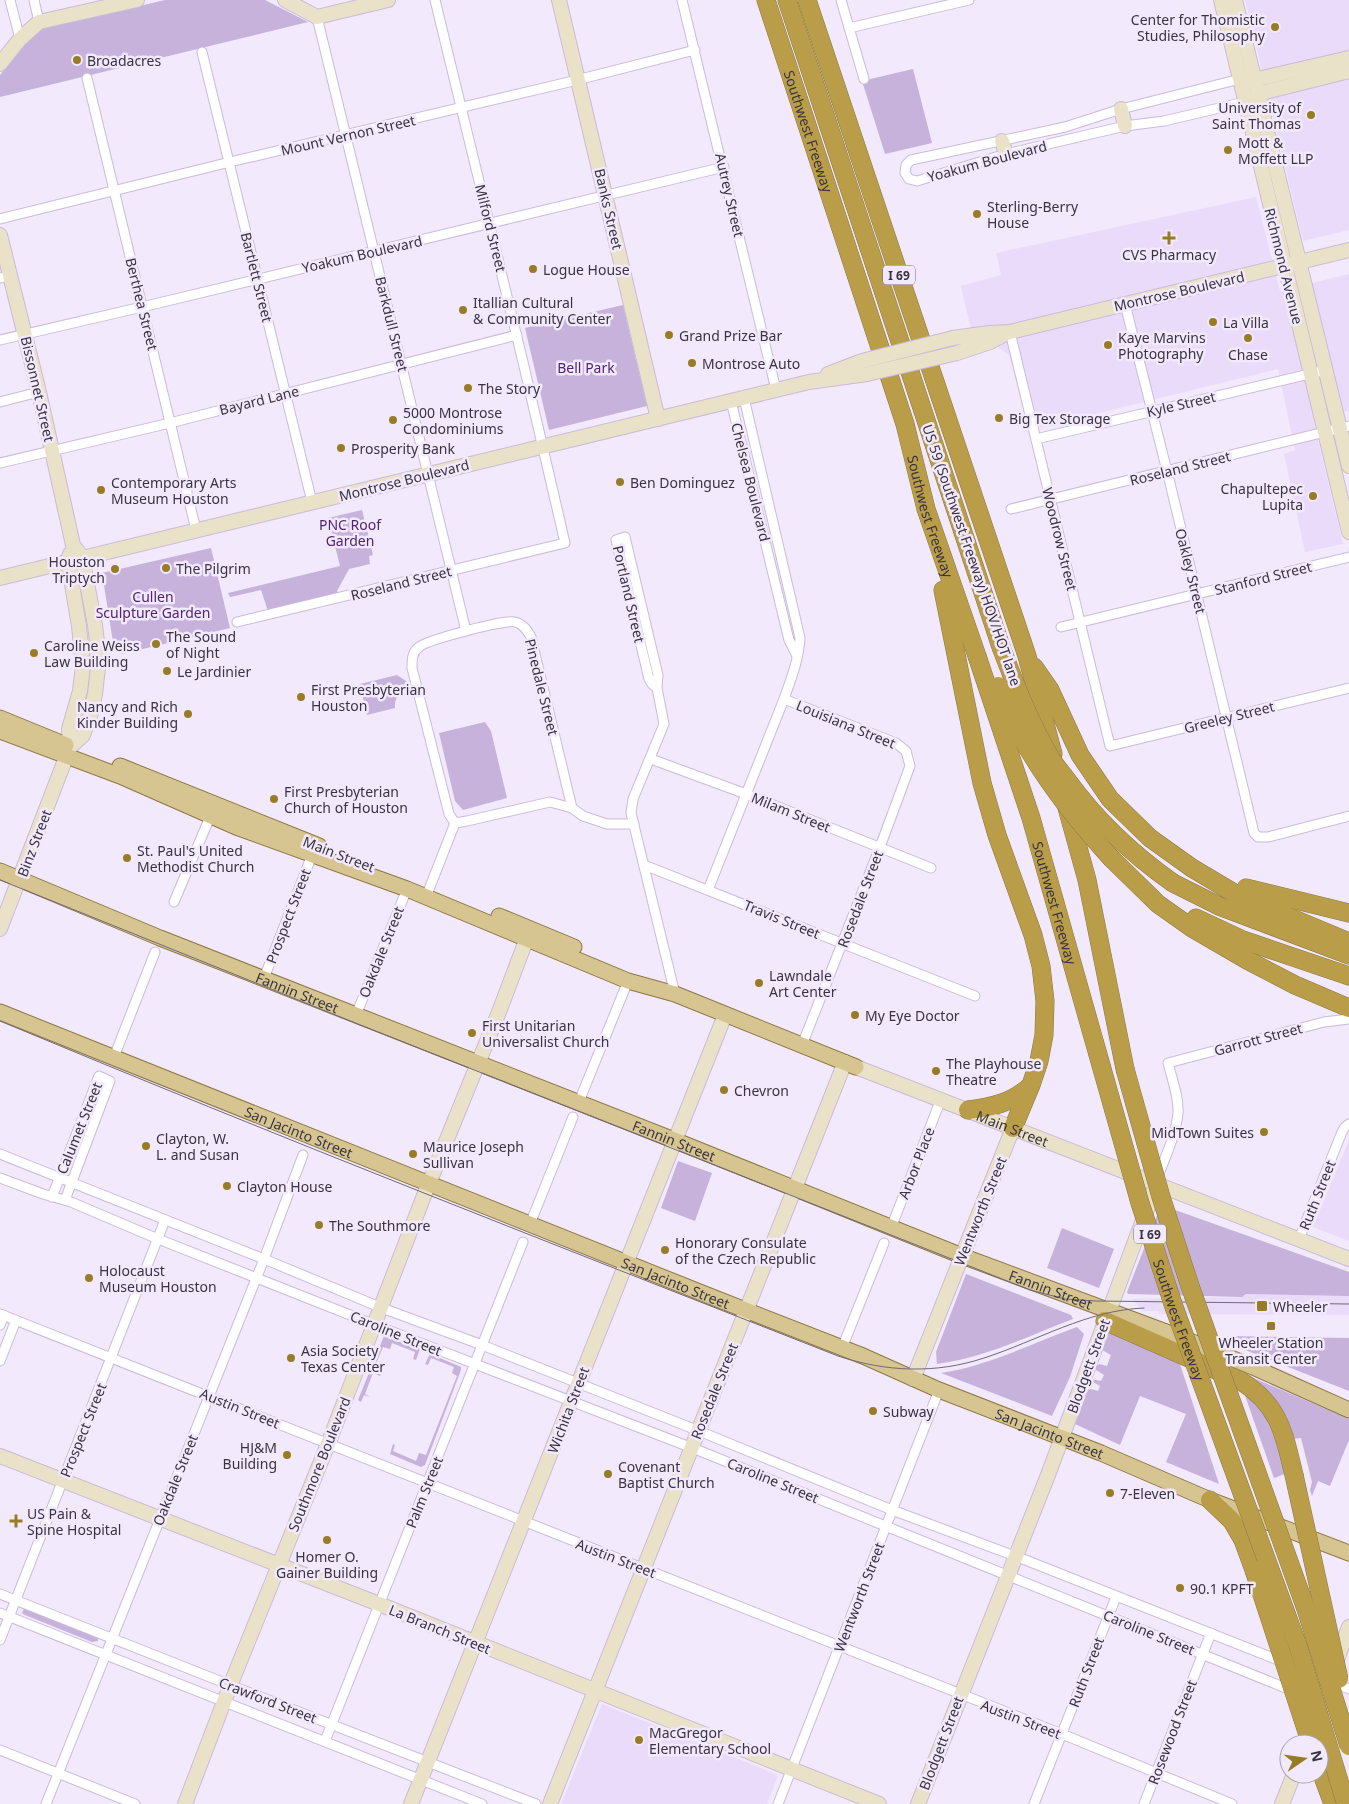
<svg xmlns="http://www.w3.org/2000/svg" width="1349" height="1804" font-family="'Noto Sans',sans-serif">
<rect width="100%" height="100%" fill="#f2e9fc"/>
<g fill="#eadbfa">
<path d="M1245,0H1349V230L1303,241Z"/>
<path d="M1256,197L1280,291L1349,274V411L1313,420L1343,544L1305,552L1284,454L1295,450L1278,369L1030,430L1009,355L971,329L961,286L1001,275L996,253Z"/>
<path d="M1349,1140V1241L1313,1227Z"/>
<path d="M1246,1294L1349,1296V1315L1159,1314V1311H1143L1132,1299L1242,1297Z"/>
<path d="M602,1704L778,1775L767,1804H561Z"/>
</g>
<g fill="#c6b2db">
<path d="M165,0H265L308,22L0,97V75L33,33L42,29Z"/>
<path d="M913,69L932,143L885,154L862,81Z"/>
<path d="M623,305L647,406L549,430L525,328Z"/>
<path d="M362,510L373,555L369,556L370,564L349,569L337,591L338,594L268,611L261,590L230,597L228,593L340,566L328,518Z"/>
<path d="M211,548L230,628L122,654L113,642L102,573Z"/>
<path d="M397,675L406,681L407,690C399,694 394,698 395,708L367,715L360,684Z"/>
<path d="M485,722L491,731L507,798L463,810L455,801L439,733Z"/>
<path d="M95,1095L100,1097L99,1100L73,1167L69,1168L68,1167Z"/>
<path d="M678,1161L712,1173L695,1221L661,1208Z"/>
<path d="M1161,1205L1349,1272V1296L1246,1294L1242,1297L1128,1294L1127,1292Z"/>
<path d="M1062,1228L1114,1249L1099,1288L1047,1268Z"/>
<path d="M966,1274L1071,1315L1073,1319C1028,1336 985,1358 937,1364L936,1352Z"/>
<path d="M1077,1327L1084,1334L1070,1377L1052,1416L941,1373C989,1366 1032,1343 1077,1327Z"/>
<path d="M1107,1332L1178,1358L1219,1484L1166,1462L1186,1414L1140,1396L1120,1445L1075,1424L1088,1390L1091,1389L1098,1391L1100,1386L1091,1381V1379L1101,1381L1104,1375L1096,1370L1095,1368L1099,1364L1107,1366L1111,1355L1102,1350Z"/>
<path d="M384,1336L420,1349L416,1360L413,1359L415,1352L392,1343L390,1349L383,1347L373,1371L381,1374L380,1376L373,1373L365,1394L370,1397L364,1395L361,1402L358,1400Z"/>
<path d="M1226,1336L1349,1338V1391L1225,1342Z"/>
<path d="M430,1354L461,1367V1370L425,1465L421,1467L390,1454L393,1444L395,1445L393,1451L416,1461L419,1453L426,1455L457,1376L452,1373L454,1367L431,1358L428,1365L425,1364Z"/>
<path d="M1235,1370L1349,1419V1440L1330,1486L1318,1481L1312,1496L1310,1490L1312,1482L1301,1438L1293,1439Z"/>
<path d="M1242,1387L1272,1415L1290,1472L1274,1478Z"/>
<path d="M24,1609L98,1637V1641L92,1642L25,1615L22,1613Z"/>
</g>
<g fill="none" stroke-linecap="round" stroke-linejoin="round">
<defs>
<g id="street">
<path d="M10,0L20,39"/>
<path d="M34,0L39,22"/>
<path d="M682,0L776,390"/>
<path d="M841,0L864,79"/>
<path d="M317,17L466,631"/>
<path d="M849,28L969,0"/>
<path d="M202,52L312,502"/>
<path d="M87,78L196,530"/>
<path d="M1240,79L1121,109L1065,127L911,160L906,165L905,173L909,179L917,181L1006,154L1125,126L1164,121L1245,102"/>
<path d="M0,219L230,162L569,82L695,50"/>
<path d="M0,278L10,276"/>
<path d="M1125,304L1169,479L1254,833L1258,837H1268L1349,816"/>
<path d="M1010,332L1110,746L1349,688"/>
<path d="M0,340L142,307L724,167"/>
<path d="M731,401L789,640L797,656"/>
<path d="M0,402L39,392"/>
<path d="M1036,439L1326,370"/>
<path d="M0,463L170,423L517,335"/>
<path d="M1011,509L1349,426"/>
<path d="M237,622L565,543L523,362L435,0"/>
<path d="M1061,627L1349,557"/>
<path d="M657,688L652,684L649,679L616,540L625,537L658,675L657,688L664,724L633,799L631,813L675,994"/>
<path d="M784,699L896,743L906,751L910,766L880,847L802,1045"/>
<path d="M651,759L746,794L931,868"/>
<path d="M455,823L449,814L412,668C412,660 412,652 419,647C427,640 506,619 515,622C523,624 527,630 531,637L572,808"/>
<path d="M455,823L467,821L550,802L572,808L583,816L607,824H634"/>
<path d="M644,865L975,996"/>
<path d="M708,890L784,699C791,679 799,659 800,638L744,398"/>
<path d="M426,897L455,823"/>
<path d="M174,902L210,817"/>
<path d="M264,978L312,855"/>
<path d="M356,1015L407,889"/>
<path d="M114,1057L155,952"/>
<path d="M578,1104L628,981"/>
<path d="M0,1154L264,1259L382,1308L482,1345L699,1431L892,1510L1028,1561L1283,1662"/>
<path d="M1158,1177C1165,1157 1176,1135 1178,1113C1179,1097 1172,1079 1168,1063L1324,1022L1349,1019"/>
<path d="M0,1178L43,1194L71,1202L158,1239L426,1345L700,1451L1293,1691"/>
<path d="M52,1197L99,1076L110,1081L65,1200"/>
<path d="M530,1224L573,1117"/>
<path d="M891,1228L941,1099"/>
<path d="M1299,1239L1342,1132L1345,1127L1349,1124"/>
<path d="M0,1314L1062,1734L1232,1804"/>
<path d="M0,1325L4,1315"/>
<path d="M842,1348L884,1243"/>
<path d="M0,1361L16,1320"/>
<path d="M0,1594L240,1689L536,1804"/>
<path d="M0,1613L482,1804"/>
<path d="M0,1640L165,1220"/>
<path d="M1332,1682L1349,1689"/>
<path d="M325,1741L523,1242"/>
<path d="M0,1750L135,1804"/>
<path d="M46,1804L264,1259L303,1155"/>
<path d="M778,1804L939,1390"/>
<path d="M1034,1804L1116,1597"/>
<path d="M1144,1804L1211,1633"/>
</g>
<g id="secondary">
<path d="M285,0L317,17L388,0"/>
<path d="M559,0L658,419"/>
<path d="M1221,0L1349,532"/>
<path d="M1235,0L1349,466"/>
<path d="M0,64L20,39L39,22L137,0"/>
<path d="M1245,79L1262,78L1349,58"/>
<path d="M1253,100L1259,98L1265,92L1349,71"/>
<path d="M1121,109L1125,126"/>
<path d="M1002,141L1006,154"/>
<path d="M0,235L39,392L73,545L82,557L95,625L99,659L95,694L91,713L83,735L70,747"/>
<path d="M953,338L989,333L1010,332L1349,250"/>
<path d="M957,353L990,342L1005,334"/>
<path d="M828,374L862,361"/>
<path d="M0,578L809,382L867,374"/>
<path d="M0,929L70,747L69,729L80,691L83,666L79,626L68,561L70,554"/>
<path id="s1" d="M856,1067L1349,1259"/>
<path d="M913,1379L1013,1128"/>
<path d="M0,1456L379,1604L879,1804"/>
<path d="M1317,1713L1349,1627"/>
<path d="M185,1804L230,1686L328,1444L425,1193L499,1012L530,930"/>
<path d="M411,1804L725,1015"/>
<path d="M550,1804L845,1062"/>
<path d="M918,1804L1048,1475L1156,1185"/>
<path d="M1282,1804L1294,1774"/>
</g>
<g id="primary">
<path d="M0,718L66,745"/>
<path d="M0,731L120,776L236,827L407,889L628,981L675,994L856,1067"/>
<path d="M120,766L319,846"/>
<path id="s2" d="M0,871L160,938L674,1140L962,1256L1185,1339L1253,1367L1349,1410"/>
<path d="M499,916L574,947"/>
<path id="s3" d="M0,1012L707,1295L863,1356L939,1390L1101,1453L1210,1500L1349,1553"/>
</g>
<g id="highway">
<path id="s4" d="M766,0L905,424L926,509L977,656"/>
<path d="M787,0L1001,647"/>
<path d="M807,0L1027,656L1053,754"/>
<path d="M943,590L982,783L997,835L1033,935L1041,966L1045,1001L1044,1035L1039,1061L1031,1085L1013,1128"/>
<path d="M1034,667L1050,690L1080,755L1110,799L1150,838L1192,868L1239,896L1349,942"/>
<path d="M1066,804L1087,880L1125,1069"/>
<path d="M1112,859L1158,904L1192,928L1247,960L1295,985L1349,1008"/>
<path d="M1173,883L1219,906L1349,955"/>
<path d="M1246,888L1349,913"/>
<path d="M1196,918L1243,940L1349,976"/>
<path d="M968,1110C992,1107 1011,1103 1029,1087"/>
<path d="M1105,1321L1241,1381C1280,1406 1284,1434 1294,1475"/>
<path d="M1210,1500L1232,1521L1243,1540L1254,1570"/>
<path d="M1319,1766L1333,1804"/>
</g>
</defs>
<use href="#street" stroke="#cabbd9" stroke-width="11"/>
<use href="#secondary" stroke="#cabbd9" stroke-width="16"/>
<use href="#primary" stroke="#8d7845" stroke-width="17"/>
<use href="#highway" stroke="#8d7845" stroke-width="19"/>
<use href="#street" stroke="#fff" stroke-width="9"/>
<use href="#secondary" stroke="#eae2c8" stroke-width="14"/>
<use href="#primary" stroke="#d6c491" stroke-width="15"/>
<use href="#highway" stroke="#ba9d48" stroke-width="18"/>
<g stroke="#706978" stroke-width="1">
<path d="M0,880L353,1022L1030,1290L1065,1299L1096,1301L1349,1304"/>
<path d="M0,1021C278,1137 558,1246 838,1356C886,1372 936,1374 984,1358C1037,1341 1087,1310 1144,1308"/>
</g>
<defs>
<g id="secondary-bridge">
<path d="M862,361L953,338"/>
<path d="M867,374L957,353"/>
</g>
<g id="highway-bridge">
<path d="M1001,647C1015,684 1029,721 1049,755C1054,764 1061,772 1067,780C1096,820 1132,854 1173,883"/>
<path id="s5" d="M977,656L1031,818L1140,1203L1174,1307L1298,1646L1346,1804"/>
<path d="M998,686C1021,749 1067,810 1112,859"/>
<path d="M1125,1069L1161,1197L1190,1286L1306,1609L1349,1746"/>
<path d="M1294,1475L1339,1679"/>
<path d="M1254,1570L1311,1744"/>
</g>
</defs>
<use href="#secondary-bridge" stroke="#cabbd9" stroke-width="16" stroke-linecap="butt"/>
<use href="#highway-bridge" stroke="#8d7845" stroke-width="19" stroke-linecap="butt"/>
<use href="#secondary-bridge" stroke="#eae2c8" stroke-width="14"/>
<use href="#highway-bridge" stroke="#ba9d48" stroke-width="18"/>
</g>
<g fill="#987c25" stroke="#f2e9fc" stroke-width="2">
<circle cx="1275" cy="27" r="5"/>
<circle cx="77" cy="60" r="5"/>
<circle cx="1311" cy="115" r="5"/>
<circle cx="1228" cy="150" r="5"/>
<circle cx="977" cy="214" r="5"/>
<path d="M1166.5 230.5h5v5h5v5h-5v5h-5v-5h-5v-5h5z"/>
<circle cx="533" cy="269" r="5"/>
<circle cx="463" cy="310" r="5"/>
<circle cx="1213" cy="322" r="5"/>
<circle cx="669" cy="335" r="5"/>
<circle cx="1248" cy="338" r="5"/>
<circle cx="1108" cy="345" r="5"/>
<circle cx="692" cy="363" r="5"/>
<circle cx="468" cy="388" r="5"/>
<circle cx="999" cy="418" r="5"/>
<circle cx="393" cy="420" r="5"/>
<circle cx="341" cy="448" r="5"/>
<circle cx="620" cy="482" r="5"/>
<circle cx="101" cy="490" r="5"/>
<circle cx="1313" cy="496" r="5"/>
<circle cx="166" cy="568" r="5"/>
<circle cx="115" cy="569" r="5"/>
<circle cx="156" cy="644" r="5"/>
<circle cx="34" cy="653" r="5"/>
<circle cx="167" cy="671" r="5"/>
<circle cx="301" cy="697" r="5"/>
<circle cx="188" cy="714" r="5"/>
<circle cx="274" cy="799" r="5"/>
<circle cx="127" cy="858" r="5"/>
<circle cx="759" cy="983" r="5"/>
<circle cx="855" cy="1015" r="5"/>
<circle cx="472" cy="1033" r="5"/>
<circle cx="936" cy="1071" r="5"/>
<circle cx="724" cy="1090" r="5"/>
<circle cx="1264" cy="1132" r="5"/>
<circle cx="146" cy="1146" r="5"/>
<circle cx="413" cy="1154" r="5"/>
<circle cx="227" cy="1186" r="5"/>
<circle cx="319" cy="1225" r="5"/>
<circle cx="665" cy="1250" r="5"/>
<circle cx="89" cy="1278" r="5"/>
<rect x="1256" y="1300" width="12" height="12" rx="2.5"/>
<rect x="1266" y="1321" width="10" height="10" rx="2.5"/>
<circle cx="291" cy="1358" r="5"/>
<circle cx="873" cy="1411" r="5"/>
<circle cx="287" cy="1455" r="5"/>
<circle cx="608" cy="1474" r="5"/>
<circle cx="1110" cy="1493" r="5"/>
<path d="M13.5 1513.5h5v5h5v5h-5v5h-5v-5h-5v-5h5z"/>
<circle cx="327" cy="1540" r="5"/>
<circle cx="1180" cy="1588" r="5"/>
<circle cx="639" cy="1740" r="5"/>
</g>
<g text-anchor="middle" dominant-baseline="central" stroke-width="5" stroke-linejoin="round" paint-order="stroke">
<g fill="#f2e9fc" stroke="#716a78" stroke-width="1">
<rect x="883" y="265.5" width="32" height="19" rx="4"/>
<rect x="1134" y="1224.5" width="32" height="19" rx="4"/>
</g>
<g font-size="12" font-weight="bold" fill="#3a3440">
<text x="899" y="275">I 69</text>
<text x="1150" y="1234">I 69</text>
</g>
<g font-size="14" fill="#3a3440" stroke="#f2e9fc" text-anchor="start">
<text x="1265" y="19" text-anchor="end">Center for Thomistic<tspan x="1265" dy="16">Studies, Philosophy</tspan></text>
<text x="87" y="60">Broadacres</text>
<text x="1301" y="107" text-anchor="end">University of<tspan x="1301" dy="16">Saint Thomas</tspan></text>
<text x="1238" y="142">Mott &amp;<tspan x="1238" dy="16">Moffett LLP</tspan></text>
<text x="987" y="206">Sterling-Berry<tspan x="987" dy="16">House</tspan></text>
<text x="1169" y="254" text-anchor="middle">CVS Pharmacy</text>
<text x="543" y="269">Logue House</text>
<text x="473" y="302">Itallian Cultural<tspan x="473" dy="16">&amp; Community Center</tspan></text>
<text x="1223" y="322">La Villa</text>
<text x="679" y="335">Grand Prize Bar</text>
<text x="1118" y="337">Kaye Marvins<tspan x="1118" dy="16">Photography</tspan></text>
<text x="1248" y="354" text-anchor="middle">Chase</text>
<text x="702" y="363">Montrose Auto</text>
<text x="478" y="388">The Story</text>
<text x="403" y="412">5000 Montrose<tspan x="403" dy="16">Condominiums</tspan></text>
<text x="1009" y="418">Big Tex Storage</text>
<text x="351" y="448">Prosperity Bank</text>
<text x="111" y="482">Contemporary Arts<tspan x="111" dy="16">Museum Houston</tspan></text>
<text x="630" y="482">Ben Dominguez</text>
<text x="1303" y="488" text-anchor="end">Chapultepec<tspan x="1303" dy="16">Lupita</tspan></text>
<text x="105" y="561" text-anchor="end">Houston<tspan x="105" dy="16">Triptych</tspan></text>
<text x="176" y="568">The Pilgrim</text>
<text x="166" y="636">The Sound<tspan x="166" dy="16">of Night</tspan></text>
<text x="44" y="645">Caroline Weiss<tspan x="44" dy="16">Law Building</tspan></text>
<text x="177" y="671">Le Jardinier</text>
<text x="311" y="689">First Presbyterian<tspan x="311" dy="16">Houston</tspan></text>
<text x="178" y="706" text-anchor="end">Nancy and Rich<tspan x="178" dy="16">Kinder Building</tspan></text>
<text x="284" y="791">First Presbyterian<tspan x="284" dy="16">Church of Houston</tspan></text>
<text x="137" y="850">St. Paul's United<tspan x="137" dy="16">Methodist Church</tspan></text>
<text x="769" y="975">Lawndale<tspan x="769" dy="16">Art Center</tspan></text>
<text x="865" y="1015">My Eye Doctor</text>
<text x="482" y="1025">First Unitarian<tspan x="482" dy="16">Universalist Church</tspan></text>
<text x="946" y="1063">The Playhouse<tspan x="946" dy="16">Theatre</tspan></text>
<text x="734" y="1090">Chevron</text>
<text x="1254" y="1132" text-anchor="end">MidTown Suites</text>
<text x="156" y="1138">Clayton, W.<tspan x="156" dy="16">L. and Susan</tspan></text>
<text x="423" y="1146">Maurice Joseph<tspan x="423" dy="16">Sullivan</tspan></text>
<text x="237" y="1186">Clayton House</text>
<text x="329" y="1225">The Southmore</text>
<text x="675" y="1242">Honorary Consulate<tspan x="675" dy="16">of the Czech Republic</tspan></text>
<text x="99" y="1270">Holocaust<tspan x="99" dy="16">Museum Houston</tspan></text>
<text x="1273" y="1306">Wheeler</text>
<text x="1271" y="1342" text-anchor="middle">Wheeler Station<tspan x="1271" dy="16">Transit Center</tspan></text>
<text x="301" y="1350">Asia Society<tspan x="301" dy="16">Texas Center</tspan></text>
<text x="883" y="1411">Subway</text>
<text x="277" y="1447" text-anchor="end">HJ&amp;M<tspan x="277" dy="16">Building</tspan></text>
<text x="618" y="1466">Covenant<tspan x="618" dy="16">Baptist Church</tspan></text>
<text x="1120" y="1493">7-Eleven</text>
<text x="27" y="1513">US Pain &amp;<tspan x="27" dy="16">Spine Hospital</tspan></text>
<text x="327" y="1556" text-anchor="middle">Homer O.<tspan x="327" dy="16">Gainer Building</tspan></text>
<text x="1190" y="1588">90.1 KPFT</text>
<text x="649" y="1732">MacGregor<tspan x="649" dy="16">Elementary School</tspan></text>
</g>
<g font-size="14" fill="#3a3440" stroke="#f2e9fc">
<text stroke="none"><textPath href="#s4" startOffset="138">Southwest Freeway</textPath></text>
<text transform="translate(348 135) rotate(-13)">Mount Vernon Street</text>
<text transform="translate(987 161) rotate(-15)">Yoakum Boulevard</text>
<text transform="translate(730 195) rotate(77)">Autrey Street</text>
<text transform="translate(609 209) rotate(77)">Banks Street</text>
<text transform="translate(491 228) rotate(76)">Milford Street</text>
<text transform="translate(362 254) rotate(-13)">Yoakum Boulevard</text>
<text transform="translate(1284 266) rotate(76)">Richmond Avenue</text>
<text transform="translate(257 277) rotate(76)">Bartlett Street</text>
<text transform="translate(1179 291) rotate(-13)">Montrose Boulevard</text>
<text transform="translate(142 304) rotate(76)">Berthea Street</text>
<text transform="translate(392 324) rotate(76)">Barkdull Street</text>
<text transform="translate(38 389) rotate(77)">Bissonnet Street</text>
<text transform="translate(259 400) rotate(-14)">Bayard Lane</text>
<text transform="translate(1181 404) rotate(-13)">Kyle Street</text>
<text transform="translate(1180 468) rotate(-14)">Roseland Street</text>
<text transform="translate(404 480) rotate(-14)">Montrose Boulevard</text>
<text transform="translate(751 482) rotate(76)">Chelsea Boulevard</text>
<text stroke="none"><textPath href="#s4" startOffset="542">Southwest Freeway</textPath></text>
<text transform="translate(1060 539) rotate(76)">Woodrow Street</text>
<text transform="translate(972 555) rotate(71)">US 59 (Southwest Freeway) HOV/HOT lane</text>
<text transform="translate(1191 571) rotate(76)">Oakley Street</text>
<text transform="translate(1263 578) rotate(-14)">Stanford Street</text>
<text transform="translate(401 583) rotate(-14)">Roseland Street</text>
<text transform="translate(629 594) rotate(77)">Portland Street</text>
<text transform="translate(542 687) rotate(76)">Pinedale Street</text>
<text transform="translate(1229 717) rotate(-14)">Greeley Street</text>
<text transform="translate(846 724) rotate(22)">Louisiana Street</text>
<text transform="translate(791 812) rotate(22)">Milam Street</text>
<text transform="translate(34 843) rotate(-69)">Binz Street</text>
<text transform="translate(339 854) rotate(21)">Main Street</text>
<text transform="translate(860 899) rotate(-69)">Rosedale Street</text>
<text stroke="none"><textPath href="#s5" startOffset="259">Southwest Freeway</textPath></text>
<text transform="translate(288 916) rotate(-69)">Prospect Street</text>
<text transform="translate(782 919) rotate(22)">Travis Street</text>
<text transform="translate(381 952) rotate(-68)">Oakdale Street</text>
<text stroke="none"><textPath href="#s2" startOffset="321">Fannin Street</textPath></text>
<text transform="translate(1258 1039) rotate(-15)">Garrott Street</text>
<text stroke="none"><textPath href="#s1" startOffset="168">Main Street</textPath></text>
<text transform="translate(79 1128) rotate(-68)">Calumet Street</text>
<text stroke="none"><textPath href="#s3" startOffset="322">San Jacinto Street</textPath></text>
<text stroke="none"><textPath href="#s2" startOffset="726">Fannin Street</textPath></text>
<text transform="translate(916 1163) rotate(-69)">Arbor Place</text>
<text transform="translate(1317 1195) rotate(-68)">Ruth Street</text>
<text transform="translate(980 1211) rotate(-68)">Wentworth Street</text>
<text stroke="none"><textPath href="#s3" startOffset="728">San Jacinto Street</textPath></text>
<text stroke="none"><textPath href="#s2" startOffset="1131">Fannin Street</textPath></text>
<text stroke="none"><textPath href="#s5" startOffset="694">Southwest Freeway</textPath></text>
<text transform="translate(396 1333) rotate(22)">Caroline Street</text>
<text transform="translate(1088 1366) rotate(-70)">Blodgett Street</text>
<text transform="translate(714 1391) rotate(-68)">Rosedale Street</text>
<text transform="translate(240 1408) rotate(22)">Austin Street</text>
<text transform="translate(568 1410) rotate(-69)">Wichita Street</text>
<text transform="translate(83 1430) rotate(-68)">Prospect Street</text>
<text stroke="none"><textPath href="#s3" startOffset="1131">San Jacinto Street</textPath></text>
<text transform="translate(319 1464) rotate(-68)">Southmore Boulevard</text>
<text transform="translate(175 1480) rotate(-68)">Oakdale Street</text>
<text transform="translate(773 1480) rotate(22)">Caroline Street</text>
<text transform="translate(424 1492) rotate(-68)">Palm Street</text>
<text transform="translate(616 1558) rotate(21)">Austin Street</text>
<text transform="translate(859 1597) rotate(-69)">Wentworth Street</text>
<text transform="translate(440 1629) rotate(22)">La Branch Street</text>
<text transform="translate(1149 1632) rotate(22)">Caroline Street</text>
<text transform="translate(1086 1672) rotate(-69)">Ruth Street</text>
<text transform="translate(268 1700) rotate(21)">Crawford Street</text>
<text transform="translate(1021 1719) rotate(21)">Austin Street</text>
<text transform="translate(1172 1732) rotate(-69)">Rosewood Street</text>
<text transform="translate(941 1743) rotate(-69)">Blodgett Street</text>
</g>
<g font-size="14" fill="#4f2470" stroke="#f2e9fc">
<text x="586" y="367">Bell Park</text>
<text x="350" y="524">PNC Roof<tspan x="350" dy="16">Garden</tspan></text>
<text x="153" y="596">Cullen<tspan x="153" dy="16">Sculpture Garden</tspan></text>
</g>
</g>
<g transform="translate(1304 1759) rotate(77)"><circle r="24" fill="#f2e9fc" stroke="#a8a1b1"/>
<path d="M0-4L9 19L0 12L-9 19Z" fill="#987c25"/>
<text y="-8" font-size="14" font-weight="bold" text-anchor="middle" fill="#3a3440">N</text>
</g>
</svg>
